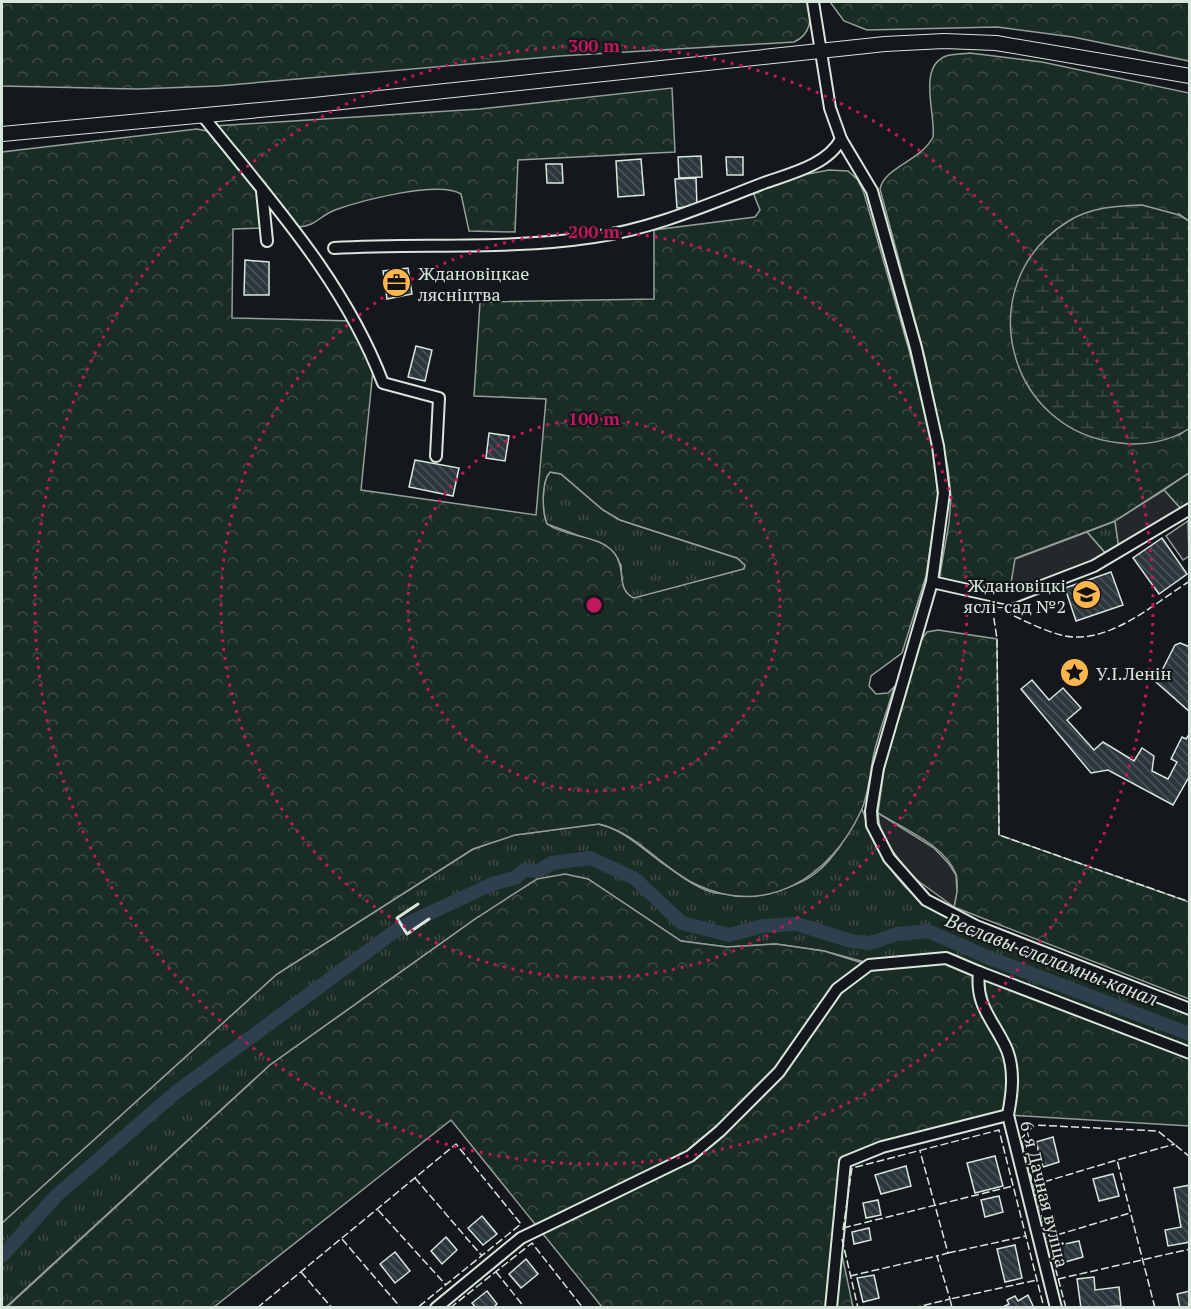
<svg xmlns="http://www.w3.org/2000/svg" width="1191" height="1309" font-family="'PT Serif',serif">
<defs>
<pattern id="grass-tufts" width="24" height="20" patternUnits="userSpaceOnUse" patternTransform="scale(1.5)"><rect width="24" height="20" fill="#1a2d24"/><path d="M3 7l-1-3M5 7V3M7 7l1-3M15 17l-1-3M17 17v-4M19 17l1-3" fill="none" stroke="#3b4b43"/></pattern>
<pattern id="forest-crowns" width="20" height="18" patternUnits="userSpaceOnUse" patternTransform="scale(1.5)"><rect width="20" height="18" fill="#1a2d24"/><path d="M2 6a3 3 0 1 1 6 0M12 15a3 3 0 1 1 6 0" fill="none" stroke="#3b4b43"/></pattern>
<pattern id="wetland-marsh" width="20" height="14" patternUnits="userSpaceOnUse" patternTransform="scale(1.5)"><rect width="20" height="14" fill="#1a2d24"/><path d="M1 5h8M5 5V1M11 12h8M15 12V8" fill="none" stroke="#3b4b43"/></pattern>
<pattern id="building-back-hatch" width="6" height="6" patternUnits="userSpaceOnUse" patternTransform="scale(1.5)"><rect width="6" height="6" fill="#2c363c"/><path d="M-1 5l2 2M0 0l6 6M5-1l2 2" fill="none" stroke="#4a5358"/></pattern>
</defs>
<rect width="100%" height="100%" fill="#14181c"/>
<g fill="url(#grass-tufts)" stroke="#939e99" stroke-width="1.5">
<path d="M550,472L561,474L603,510L620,520L737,558L745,565L744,569L634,599C620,591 622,580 621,565L601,544L547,524C542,512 541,482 550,472Z"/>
<path d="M1189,473V504L1181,509L1164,490Z"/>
<path d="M1115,521L1119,549L1107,555L1087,532Z"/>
<path d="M862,809C874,845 892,881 924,903C958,928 1001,942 1040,957C1090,976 1140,995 1189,1015V1050L824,951L776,944L727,947L681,941L588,879L478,917L270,1065L6,1307L2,1308V1223L6,1219L277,974L473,849L514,835L598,824C626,830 645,852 668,867C681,876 699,890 716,893C746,898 793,892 817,872C836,857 850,830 862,809Z"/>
</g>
<g fill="url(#forest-crowns)" stroke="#939e99" stroke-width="1.5" fill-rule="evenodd">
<path d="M2,2H809C811,18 812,34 794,42L560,56L218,86L137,89L2,86Z"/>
<path d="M830,2H1189V61L1073,37L997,27L867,30L844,21Z"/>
<path d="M970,53L1042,62L1189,93V221L1179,214V435L1189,428V473L1115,521L1016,558L1009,595L939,580L949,523L951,497L948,468L925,358L880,189C884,167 921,161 933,137C936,114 917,67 946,56C953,54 963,54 970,53Z"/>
<path d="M672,88L675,152L518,160L515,232L469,231L461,194C438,180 360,201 335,210C319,216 317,226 298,227L215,126L480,109Z"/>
<path d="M197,129L207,131L258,194L260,228L233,229L232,318L354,321L374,360L361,490L536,515L546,399L474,396L480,302L654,299V230L755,217L760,210L750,185L829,170L848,171L858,180L864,193L909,350L933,447L938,497L926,576L902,653L871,676L869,686L876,694L888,693L894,687C888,709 879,731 874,753C870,771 869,794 861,811C830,878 766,918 695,884C661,867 635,832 599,824L515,835L473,849L277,974L2,1223V152ZM550,472L561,474L603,510L620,520L737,558L745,565L744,569L634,598C615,589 627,570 615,554C600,534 566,538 547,524C542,512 541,482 550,472Z"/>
<path d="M938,630L997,639L999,835L1189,902V999L954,907C956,897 959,884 956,874C945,845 902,828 878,813L884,769L921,640L927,632Z"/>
<path d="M565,874L588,879L681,941L727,947L776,944L824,951L869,965L946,958L977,973C974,1009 995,1021 1007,1052C1012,1066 1012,1084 1011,1099C1026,1052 975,1019 980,973L1189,1055V1126L1008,1115L882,1147L845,1162L838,1236L853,1307H602L451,1120L214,1307L6,1308L270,1065L478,917L537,879Z"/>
</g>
<path fill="url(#wetland-marsh)" stroke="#939e99" stroke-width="1.5" d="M1142,205L1179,215L1189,221L1190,428C1169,442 1143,446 1120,443C1006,432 969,284 1067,222C1090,207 1116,206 1142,205Z"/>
<g fill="#24282b" stroke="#939e99" stroke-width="1.5">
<path d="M1164,490L1181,509L1119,549L1115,521Z"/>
<path d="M1188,521L1189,556L1183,560L1166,536Z"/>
<path d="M1087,532L1107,555L1009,595L1015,559Z"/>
<path d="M878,813L934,848L949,864L956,875L957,892L954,907L910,875L881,835Z"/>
</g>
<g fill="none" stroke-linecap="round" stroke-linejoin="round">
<path stroke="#2f3f4d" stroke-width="14" d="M2,1256L56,1196L175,1093L402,926L492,884L515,878L524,870L538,871L552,863L590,858L634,878L682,923L729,935L763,926L797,924L851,941L871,943L897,934L928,931L992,959L1190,1034"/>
</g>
<g fill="url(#building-back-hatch)" stroke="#d8e6dc" stroke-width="1.5">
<path d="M701,156L702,177L679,178L678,157Z"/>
<path d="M726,157H743V175H727Z"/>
<path d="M641,159L644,195L618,197L616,161Z"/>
<path d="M546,164H562L563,183H547Z"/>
<path d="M696,178L697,206L677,208L675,179Z"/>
<path d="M245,260L269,262V295H244Z"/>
<path d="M408,268L412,294L387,299L383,271Z"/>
<path d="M416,346L432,350L425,381L408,377Z"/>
<path d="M489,433L509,436L505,461L486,458Z"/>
<path d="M415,460L459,468L453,496L409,487Z"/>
<path d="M1162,538L1187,574L1159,594L1133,558Z"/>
<path d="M1111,572L1123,605L1076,621L1065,588Z"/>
<path d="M1180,643L1190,647V712L1156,682L1175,645Z"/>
<path d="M1032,680L1049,700L1063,688L1081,708L1067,720L1094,750L1103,742L1134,761L1142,748L1154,756L1152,771L1168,779L1177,762L1171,759L1182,737L1186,739L1190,733V775L1173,805L1108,770L1091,773L1021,689Z"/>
<path d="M1053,1137L1059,1162L1043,1167L1036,1142Z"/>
<path d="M995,1156L1003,1186L975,1193L967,1163Z"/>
<path d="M906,1166L911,1186L881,1194L875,1175Z"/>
<path d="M1113,1174L1119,1196L1099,1201L1093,1179Z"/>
<path d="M1190,1185V1242L1168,1246L1165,1230L1181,1227L1174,1188Z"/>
<path d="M999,1196L1003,1212L985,1217L981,1200Z"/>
<path d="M878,1200L881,1215L866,1218L863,1203Z"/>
<path d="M482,1216L497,1234L483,1245L468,1228Z"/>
<path d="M869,1228L871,1240L854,1244L852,1232Z"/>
<path d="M446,1237L457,1250L442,1264L431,1251Z"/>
<path d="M1079,1241L1083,1257L1065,1262L1060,1245Z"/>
<path d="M1015,1245L1022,1278L1005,1282L997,1249Z"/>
<path d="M395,1252L410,1271L395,1283L380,1264Z"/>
<path d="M526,1259L538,1274L521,1288L509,1274Z"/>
<path d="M874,1275L879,1298L863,1302L857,1278Z"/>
<path d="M1094,1277L1095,1290L1119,1287L1121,1306L1081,1308L1077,1279Z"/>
<path d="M487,1291L497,1304L493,1308H476L472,1303Z"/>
<path d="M1190,1291V1308H1180L1177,1294Z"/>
<path d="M1028,1295L1034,1308H1001L1009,1304L1007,1300L1015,1296L1018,1301Z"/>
</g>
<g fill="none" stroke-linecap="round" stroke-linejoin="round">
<defs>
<g id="minor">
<path d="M813,2L830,108L841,139L872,191L916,348L938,446L944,493L932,582L878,768L871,811L872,825L889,858L926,900L976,926L1190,1009"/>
<path d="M202,115C269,199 344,280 383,383L439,398L436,456"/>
<path d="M262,191L267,241"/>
<path d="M334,248C420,243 509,250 594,237C653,229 709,204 764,183C789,174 828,165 841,139"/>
<path d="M932,582L1008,599L1094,566L1190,509"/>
<path d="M436,1308L521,1238L690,1156L720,1131L779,1072L837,989L869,965L946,958L979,972"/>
<path d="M831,1308L845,1162L882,1147L1008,1115"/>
<path d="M1056,1308L1008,1115C1012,1094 1015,1071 1007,1050C994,1020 975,1007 979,972L1190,1053"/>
</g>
<path id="tertiary" d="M2,134L314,105L885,44L944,41L996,43L1190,76"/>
</defs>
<use href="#minor" stroke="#d8e6dc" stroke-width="14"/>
<use href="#tertiary" stroke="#d8e6dc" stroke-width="16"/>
<use href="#minor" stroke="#14181c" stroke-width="10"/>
<use href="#tertiary" stroke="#14181c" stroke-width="14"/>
<g stroke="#d8e6dc" stroke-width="1.5" stroke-dasharray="8 3" stroke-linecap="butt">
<path d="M1190,581C1153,604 1107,647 1061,635C1038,629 1014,615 992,606L997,639L999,835L1190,902"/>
<path d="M415,1178L482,1256"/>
<path d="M1034,1185L1117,1160"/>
<path d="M378,1210L446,1285"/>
<path d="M843,1228L1013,1186"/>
<path d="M843,1230L852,1168L999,1130L1044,1308"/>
<path d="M1047,1238L1130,1213"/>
<path d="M342,1239L401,1308"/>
<path d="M842,1239L858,1308"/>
<path d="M948,1253L1026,1236"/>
<path d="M301,1272L332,1308"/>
<path d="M496,1272L525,1308"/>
<path d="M850,1276L937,1256"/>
<path d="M1058,1279L1190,1249"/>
<path d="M257,1308L456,1144L521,1224L417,1308"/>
<path d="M450,1308L532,1243L583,1308"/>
<path d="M913,1308L950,1299L937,1256L948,1253L920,1151"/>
<path d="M952,1308L950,1299L1037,1280"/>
<path d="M1066,1308L1021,1139L1034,1125L1158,1131L1190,1157"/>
<path d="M1155,1308L1117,1160L1175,1144"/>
</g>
<path stroke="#d8e6dc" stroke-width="3" d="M418,904L397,918L407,934L429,919"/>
</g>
<g fill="none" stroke="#c2185b" stroke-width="3" stroke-dasharray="3 6">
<circle cx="594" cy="605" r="186"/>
<circle cx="594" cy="605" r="373"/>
<circle cx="594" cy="605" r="559"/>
</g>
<defs>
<symbol id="office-disc" viewBox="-11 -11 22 22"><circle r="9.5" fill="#ffb74d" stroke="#14181c"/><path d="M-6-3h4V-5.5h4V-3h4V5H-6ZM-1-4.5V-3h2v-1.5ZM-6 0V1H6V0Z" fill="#111"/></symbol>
<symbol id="school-disc" viewBox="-11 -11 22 22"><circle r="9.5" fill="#ffb74d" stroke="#14181c"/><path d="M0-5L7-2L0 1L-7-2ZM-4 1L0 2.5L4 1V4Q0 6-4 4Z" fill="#111"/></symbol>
<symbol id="sight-disc" viewBox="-11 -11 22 22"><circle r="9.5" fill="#ffb74d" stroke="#14181c"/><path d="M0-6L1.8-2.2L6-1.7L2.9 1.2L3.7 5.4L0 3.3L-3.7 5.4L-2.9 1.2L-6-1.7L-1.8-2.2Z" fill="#111"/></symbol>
</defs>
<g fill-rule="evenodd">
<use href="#office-disc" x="380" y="266" width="33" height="33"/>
<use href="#school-disc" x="1070" y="578" width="33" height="33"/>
<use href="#sight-disc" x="1058" y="656" width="33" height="33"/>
</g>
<g text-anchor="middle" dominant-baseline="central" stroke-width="4.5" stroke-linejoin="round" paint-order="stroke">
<g font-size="18" fill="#d8e6dc" stroke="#14181c" text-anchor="start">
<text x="418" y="273">Ждановіцкае<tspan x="418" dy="21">лясніцтва</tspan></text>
<text x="1066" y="585" text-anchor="end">Ждановіцкі<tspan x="1066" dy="21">яслі-сад №2</tspan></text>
<text x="1096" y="673">У.І.Ленін</text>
</g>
<g font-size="18" fill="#d8e6dc" stroke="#14181c">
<text transform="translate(1045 1194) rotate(76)">6-я Дачная вуліца</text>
</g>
<g font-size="20" font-style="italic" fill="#d8e6dc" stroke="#14181c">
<text transform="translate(1052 959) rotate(21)">Веславы слаламны канал</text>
</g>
</g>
<circle cx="594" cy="605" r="9" fill="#c2185b" stroke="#14181c" stroke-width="3"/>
<g font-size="18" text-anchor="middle" font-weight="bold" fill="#c2185b" stroke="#14181c" stroke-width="4.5" stroke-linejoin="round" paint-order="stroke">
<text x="594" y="52">300 m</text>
<text x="594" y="238">200 m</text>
<text x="594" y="425">100 m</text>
</g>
<rect width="1191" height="1309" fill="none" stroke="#d8e6dc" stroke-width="6"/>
</svg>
